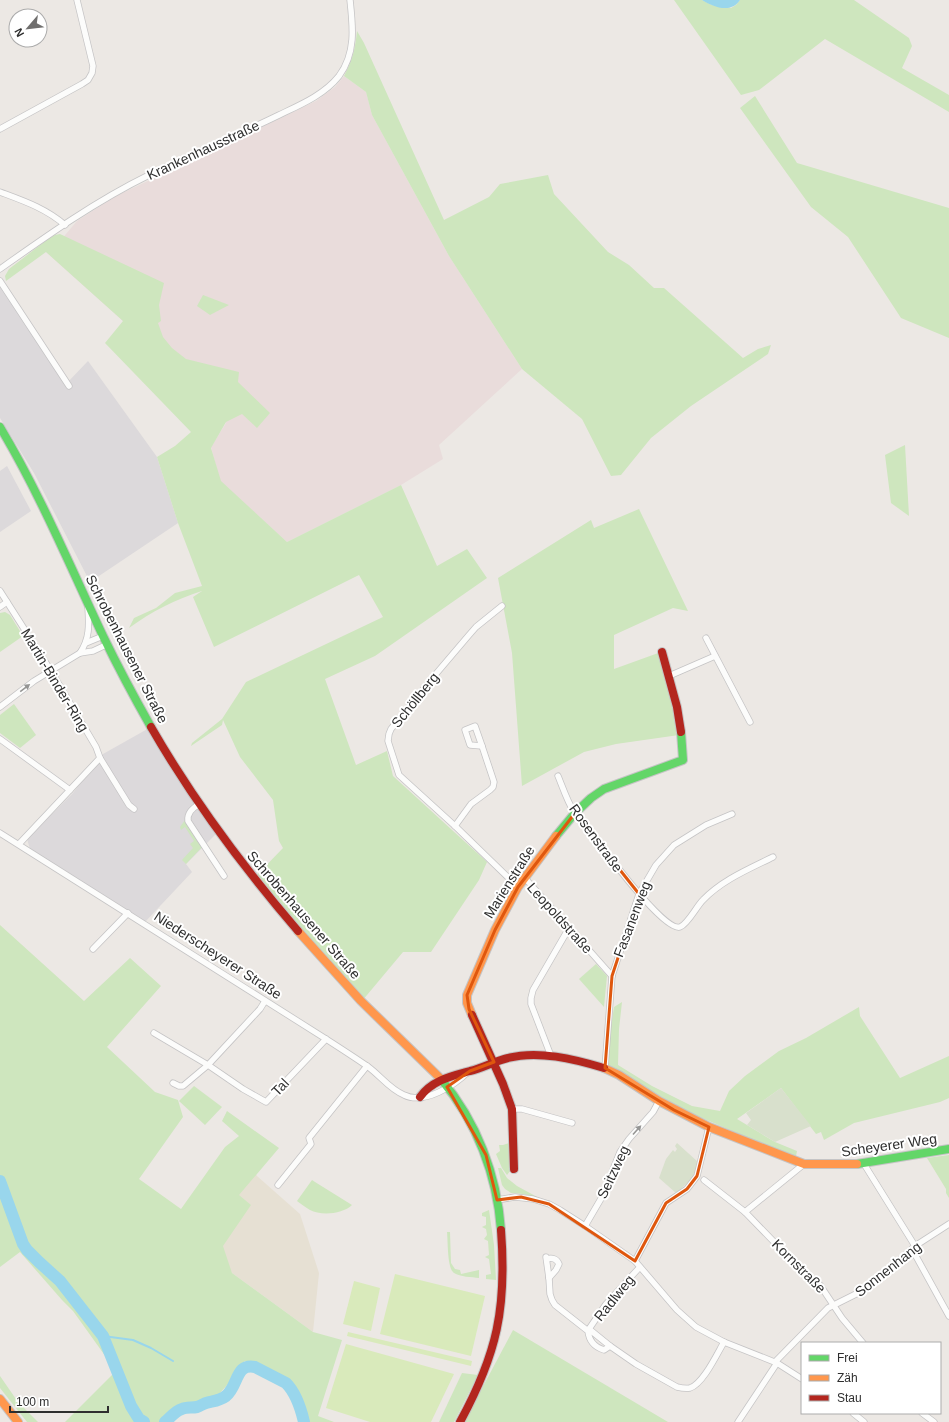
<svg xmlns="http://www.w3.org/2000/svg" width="949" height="1422" font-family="Arial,sans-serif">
<rect width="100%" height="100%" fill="#ece8e4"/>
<g fill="#dcd9db">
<path d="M0,286L67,383L88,361L157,457L178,523L90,582L34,473L0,418Z"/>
<path d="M7,466L31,511L0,532V471Z"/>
<path d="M151,727L219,831L186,864L192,872L145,922L30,849L27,839L73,793L103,754Z"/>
</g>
<path fill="#e6e0d3" d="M234,1142L257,1176L300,1214L319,1273L313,1332L232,1273L190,1201Z"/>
<path fill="#e9dcdb" d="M344,76L366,92L372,115L449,256L522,369L439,445L443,459L401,485L287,542L220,481L211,447L226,423L123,321L46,252L60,241L77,221L114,197L283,117L316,101L335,87Z"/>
<g fill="#cee6be">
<path d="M674,0H702L712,5L731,8L736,5L740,0H854L909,38L912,46L902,68L949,95V112L825,39L759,90L741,95Z"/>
<path d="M357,31L364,43L444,220L489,197L500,184L548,175L554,194L608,252L629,265L654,288H664L743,358L758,349L771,345L768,354L691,406L651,438L621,475L611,476L582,419L522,369L449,256L372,115L366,92L344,76C353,59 355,49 357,31Z"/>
<path d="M755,96L797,163L949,208V338L901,318L848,237L811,207L740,108Z"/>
<path d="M60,234L164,283L159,305L161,321L158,323L163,337L172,348L186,359L239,372L238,382L270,413L257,428L242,414L226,422L211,448L221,481L287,542L401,485L437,566L467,549L487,578L375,656L325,679L356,765L387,751L393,776L487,862L479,880L431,952H403L362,1001L254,878L283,848L279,841L273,800L240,757L223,720L222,725L191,746L192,743L222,719L246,682L383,617L359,575L214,647L193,597L202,591C176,599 151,612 129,628L134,618L156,608L175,593L202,586L178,523L157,457L175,446L191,432L105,343L123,321L46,252L6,281L5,276L9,269L48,239L55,235Z"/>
<path d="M203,295L229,305L210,315L197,306Z"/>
<path d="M905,445L909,516L891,503L885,455Z"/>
<path d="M639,509L688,611L673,608L614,635V669L661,652L679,735L616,744L584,752L522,786L512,653L498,578L591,520L594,528Z"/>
<path d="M5,612L10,615L23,636L0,652V613Z"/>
<path d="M14,704L36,735L20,748L0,733V715Z"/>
<path d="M185,820L203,846L186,864L182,860L193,848L190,844L194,841L185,827L181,830L180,827Z"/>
<path d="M0,925L84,1001L130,958L161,986L107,1047L155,1092L178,1100L183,1117L139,1179L181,1209L225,1147L239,1136L222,1121L227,1111L279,1148L239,1195L251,1205L223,1246L232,1273L313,1332L342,1340L318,1416L334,1422H306L300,1398L291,1383L286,1389L281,1380L273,1376L260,1366L252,1364L245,1361L240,1365L229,1383L219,1394L216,1396L204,1398L195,1403H182L170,1410L164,1422H65L116,1371L73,1311L62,1300L20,1252L0,1267Z"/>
<path d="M596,964L607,976L604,1007L579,979Z"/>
<path d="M622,1002L619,1029L618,1065L652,1086L692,1106L720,1111L729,1091L745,1076L779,1051L806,1038L859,1007L860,1016L900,1078L949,1056V1098L940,1102L854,1123L824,1140L821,1132L816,1134L781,1088L737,1119L775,1142L797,1151L796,1156H791L695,1115L608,1068V1047L614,1007Z"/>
<path d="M194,1086L222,1107L205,1125L179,1101Z"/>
<path d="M509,1143L511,1170L507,1175L502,1168L496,1154L500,1151L499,1145H503Z"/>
<path d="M949,1155V1198L946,1193V1189L927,1158Z"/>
<path d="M498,1168H501L507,1178L517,1186L539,1198L523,1194L511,1193L505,1189L502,1185Z"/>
<path d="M312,1180L315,1182L352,1205C343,1214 321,1216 310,1210C305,1207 301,1204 297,1201Z"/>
<path d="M489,1210L494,1245L496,1280L486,1279V1275L491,1274L489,1259L485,1257L489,1255L488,1241L484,1239L487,1235L486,1229L482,1227L486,1225V1217L482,1216V1213Z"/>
<path d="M447,1232H450L451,1263L455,1269L460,1270L461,1274L479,1270V1278C472,1277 460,1277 454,1273C447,1268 448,1241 447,1232Z"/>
<path d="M513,1330L668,1422H464Z"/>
<path d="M462,1373L478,1375L454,1422H439Z"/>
<path d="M0,1376L18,1402L38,1422H27L0,1388Z"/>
</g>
<g fill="#d8e0cc">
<path d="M781,1088L811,1126L775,1142L747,1125L751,1120L746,1113Z"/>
<path d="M677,1143L698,1162L693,1178L676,1193L659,1178L666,1159L673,1150L675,1152L677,1149L675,1146Z"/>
</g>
<g fill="#d9eabb">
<path d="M395,1274L485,1296L471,1356L380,1334Z"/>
<path d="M354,1281L380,1288L371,1331L343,1324Z"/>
<path d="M348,1332L472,1361L471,1366L347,1336Z"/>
<path d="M346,1344L454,1374L431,1422H370L326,1408Z"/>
</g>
<path fill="#99d6ec" d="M702,0H740C731,14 713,7 702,0Z"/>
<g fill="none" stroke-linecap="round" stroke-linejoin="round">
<path stroke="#99d6ec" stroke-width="2" d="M103,1336L133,1340L151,1348L173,1361"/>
<g stroke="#99d6ec" stroke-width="12">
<path d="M0,1181L23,1244L27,1250L39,1262L60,1281L103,1336L131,1406L139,1419L144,1422"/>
<path d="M165,1422C170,1418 175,1411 182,1409C186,1407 192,1408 197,1407C200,1406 203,1404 206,1403C213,1401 219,1401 226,1396C239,1385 235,1363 255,1367L286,1383C296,1393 301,1409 304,1422"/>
</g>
<defs>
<g id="street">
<path d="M0,129L82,84L88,80L92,73L93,66L77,0"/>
<path d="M0,192C24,201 45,208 65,225"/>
<path d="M0,269C48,235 96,201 149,175C192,154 236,136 279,115C300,105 324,95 339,76C356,53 353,27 350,0"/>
<path d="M0,281L69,386"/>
<path d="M0,591L51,671L96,747L100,758L129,805L134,809"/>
<path d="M502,606L476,627L469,635L435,675L391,729L389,734L388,741L399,775L455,826L518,887"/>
<path d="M0,607L7,602"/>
<path d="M706,638L750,722"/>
<path d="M86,643L103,636"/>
<path d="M80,653C90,638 89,625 88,607"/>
<path d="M669,676L715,656"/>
<path d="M0,707L34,681L80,653L93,651L108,644"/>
<path d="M475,726L482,746L470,745L465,730Z"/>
<path d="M0,739L70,790"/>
<path d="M558,776C563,788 567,801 574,812C577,815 580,818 583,821C594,836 663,933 680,927C688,924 696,907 703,900C722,880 749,869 773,857"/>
<path d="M199,804C192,809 187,813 188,821L224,876"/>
<path d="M455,826L471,804L490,790L493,787L494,782L482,746"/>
<path d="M0,833L326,1039C340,1048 354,1057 367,1066C380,1075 389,1089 404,1095C424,1105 454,1086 469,1071"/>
<path d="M19,844L100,758"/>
<path d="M524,877L612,976"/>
<path d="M93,949L128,913"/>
<path d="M154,1033L208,1065L260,1009L265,1001"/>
<path d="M551,1056L531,1004V998L533,990L569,928"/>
<path d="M605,1068L612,976L639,894L656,865L674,845L706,825L732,814"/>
<path d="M173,1083L179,1086H183L208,1065L243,1089L266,1102L326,1039"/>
<path d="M512,1109H522L572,1123"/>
<path d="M864,1164L915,1246"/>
<path d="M704,1180L745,1212L804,1164"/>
<path d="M278,1185L311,1144L309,1138L367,1066"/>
<path d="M497,1200L515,1197L533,1199L549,1204L560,1210L585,1226L635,1261L677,1310L696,1327L724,1342L777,1363L802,1379"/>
<path d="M745,1212L808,1277L820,1285L842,1318L863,1343"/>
<path d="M585,1226L602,1197L620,1152L629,1139L653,1112L659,1101"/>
<path d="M912,1249L949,1316"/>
<path d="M546,1257L549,1278L550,1294L552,1300L555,1305L588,1331L589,1329L610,1346L604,1350C594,1347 589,1341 588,1331"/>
<path d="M547,1259C552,1257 557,1259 559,1264L556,1270L549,1278"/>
<path d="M635,1261L666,1203L687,1189L697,1176L709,1127"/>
<path d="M589,1329L606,1304L639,1268"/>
<path d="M610,1346L636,1364L677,1387C681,1388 685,1389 690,1388C703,1384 717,1354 724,1342"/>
<path d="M775,1362L828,1308L864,1290L874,1283L915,1246L949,1224"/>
<path d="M853,1413L864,1422"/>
<path d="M922,1413L934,1422"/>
<path d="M738,1422L777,1363"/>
</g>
<g id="fast">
<path d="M0,427C40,494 70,566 103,636C118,667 134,697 151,727"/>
<path d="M556,836L575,813L591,798L604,789L683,760L681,732"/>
<path d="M441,1079C477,1122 497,1175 501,1230"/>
<path d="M857,1164L949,1149"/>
</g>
<g id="slow">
<path d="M298,931L361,1001L441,1079"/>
<path d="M472,1015L467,1003V995L495,930L518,887L556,836"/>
<path d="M604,1068L619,1075L659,1101L709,1127L804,1164H857"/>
<path d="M0,1399L18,1422"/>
</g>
<g id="jam">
<path d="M662,652L677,707L681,732"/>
<path d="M151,727C193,800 243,867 298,931"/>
<path d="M472,1015L503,1084L512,1109L514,1169"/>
<path d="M420,1097C432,1080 452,1076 470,1071C483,1068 495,1061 508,1058C538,1050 574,1059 604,1068"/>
<path d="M460,1422C497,1354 507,1308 501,1230"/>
</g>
</defs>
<use href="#street" stroke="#c5c4c5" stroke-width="7"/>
<use href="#fast" stroke="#c5c4c5" stroke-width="10"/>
<use href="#slow" stroke="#c5c4c5" stroke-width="10"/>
<use href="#jam" stroke="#c5c4c5" stroke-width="10"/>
<use href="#street" stroke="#fcfcfb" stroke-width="5.5"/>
<use href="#fast" stroke="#63d668" stroke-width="8"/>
<use href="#slow" stroke="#ff974d" stroke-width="8"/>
<use href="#jam" stroke="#b3261e" stroke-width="8"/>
</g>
<defs><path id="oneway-solid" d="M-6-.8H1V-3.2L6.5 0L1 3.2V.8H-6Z"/></defs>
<g fill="#959594">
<use href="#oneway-solid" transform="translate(25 688) rotate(-37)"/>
<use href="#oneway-solid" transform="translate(637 1130) rotate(-48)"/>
</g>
<path fill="none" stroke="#df570e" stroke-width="3" stroke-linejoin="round" d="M575,813L639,894L612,976L605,1068L674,1110L709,1127L697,1176L687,1189L666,1203L635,1261L549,1204L521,1197L497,1200L486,1155L447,1087L470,1071L494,1062L469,1009L467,995L495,930L518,887Z"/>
<g text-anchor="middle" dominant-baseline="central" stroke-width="4" stroke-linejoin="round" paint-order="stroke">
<g font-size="14" fill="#2e2e2e" stroke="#fff">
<text transform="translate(203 150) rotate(-25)">Krankenhausstraße</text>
<text transform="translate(127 649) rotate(63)">Schrobenhausener Straße</text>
<text transform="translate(55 680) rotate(59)">Martin-Binder-Ring</text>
<text transform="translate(415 700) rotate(-51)">Schöllberg</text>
<text transform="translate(596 838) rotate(54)">Rosenstraße</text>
<text transform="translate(509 882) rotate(-58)">Marienstraße</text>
<text transform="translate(304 915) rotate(49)">Schrobenhausener Straße</text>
<text transform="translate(560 918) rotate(48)">Leopoldstraße</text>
<text transform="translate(632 919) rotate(-69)">Fasanenweg</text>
<text transform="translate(218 955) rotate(33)">Niederscheyerer Straße</text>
<text transform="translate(280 1087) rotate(-46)">Tal</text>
<text transform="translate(889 1145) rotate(-8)">Scheyerer Weg</text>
<text transform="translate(613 1172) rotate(-65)">Seitzweg</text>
<text transform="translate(799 1266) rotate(45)">Kornstraße</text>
<text transform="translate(888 1269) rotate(-38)">Sonnenhang</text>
<text transform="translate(614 1298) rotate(-51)">Radlweg</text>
</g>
</g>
<rect x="801" y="1342" width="140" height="72" fill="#ffffff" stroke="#ababab"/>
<rect x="809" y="1355" width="20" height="6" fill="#63d668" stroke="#ababab"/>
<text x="837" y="1362" font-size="12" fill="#2e2e2e">Frei</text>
<rect x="809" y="1375" width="20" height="6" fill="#ff974d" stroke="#ababab"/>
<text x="837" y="1382" font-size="12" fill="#2e2e2e">Zäh</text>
<rect x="809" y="1395" width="20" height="6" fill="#b3261e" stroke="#ababab"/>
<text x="837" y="1402" font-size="12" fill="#2e2e2e">Stau</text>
<g transform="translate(28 28) rotate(242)"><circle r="19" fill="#ffffff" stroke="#ababab"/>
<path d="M0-3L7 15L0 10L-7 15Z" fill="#706f6e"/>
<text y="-6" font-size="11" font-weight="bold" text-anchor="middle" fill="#2e2e2e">N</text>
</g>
<path d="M10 1406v6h98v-6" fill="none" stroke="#2e2e2e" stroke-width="2"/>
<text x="16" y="1406" font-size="12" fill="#2e2e2e" stroke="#ffffff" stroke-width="3" paint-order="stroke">100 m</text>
</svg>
